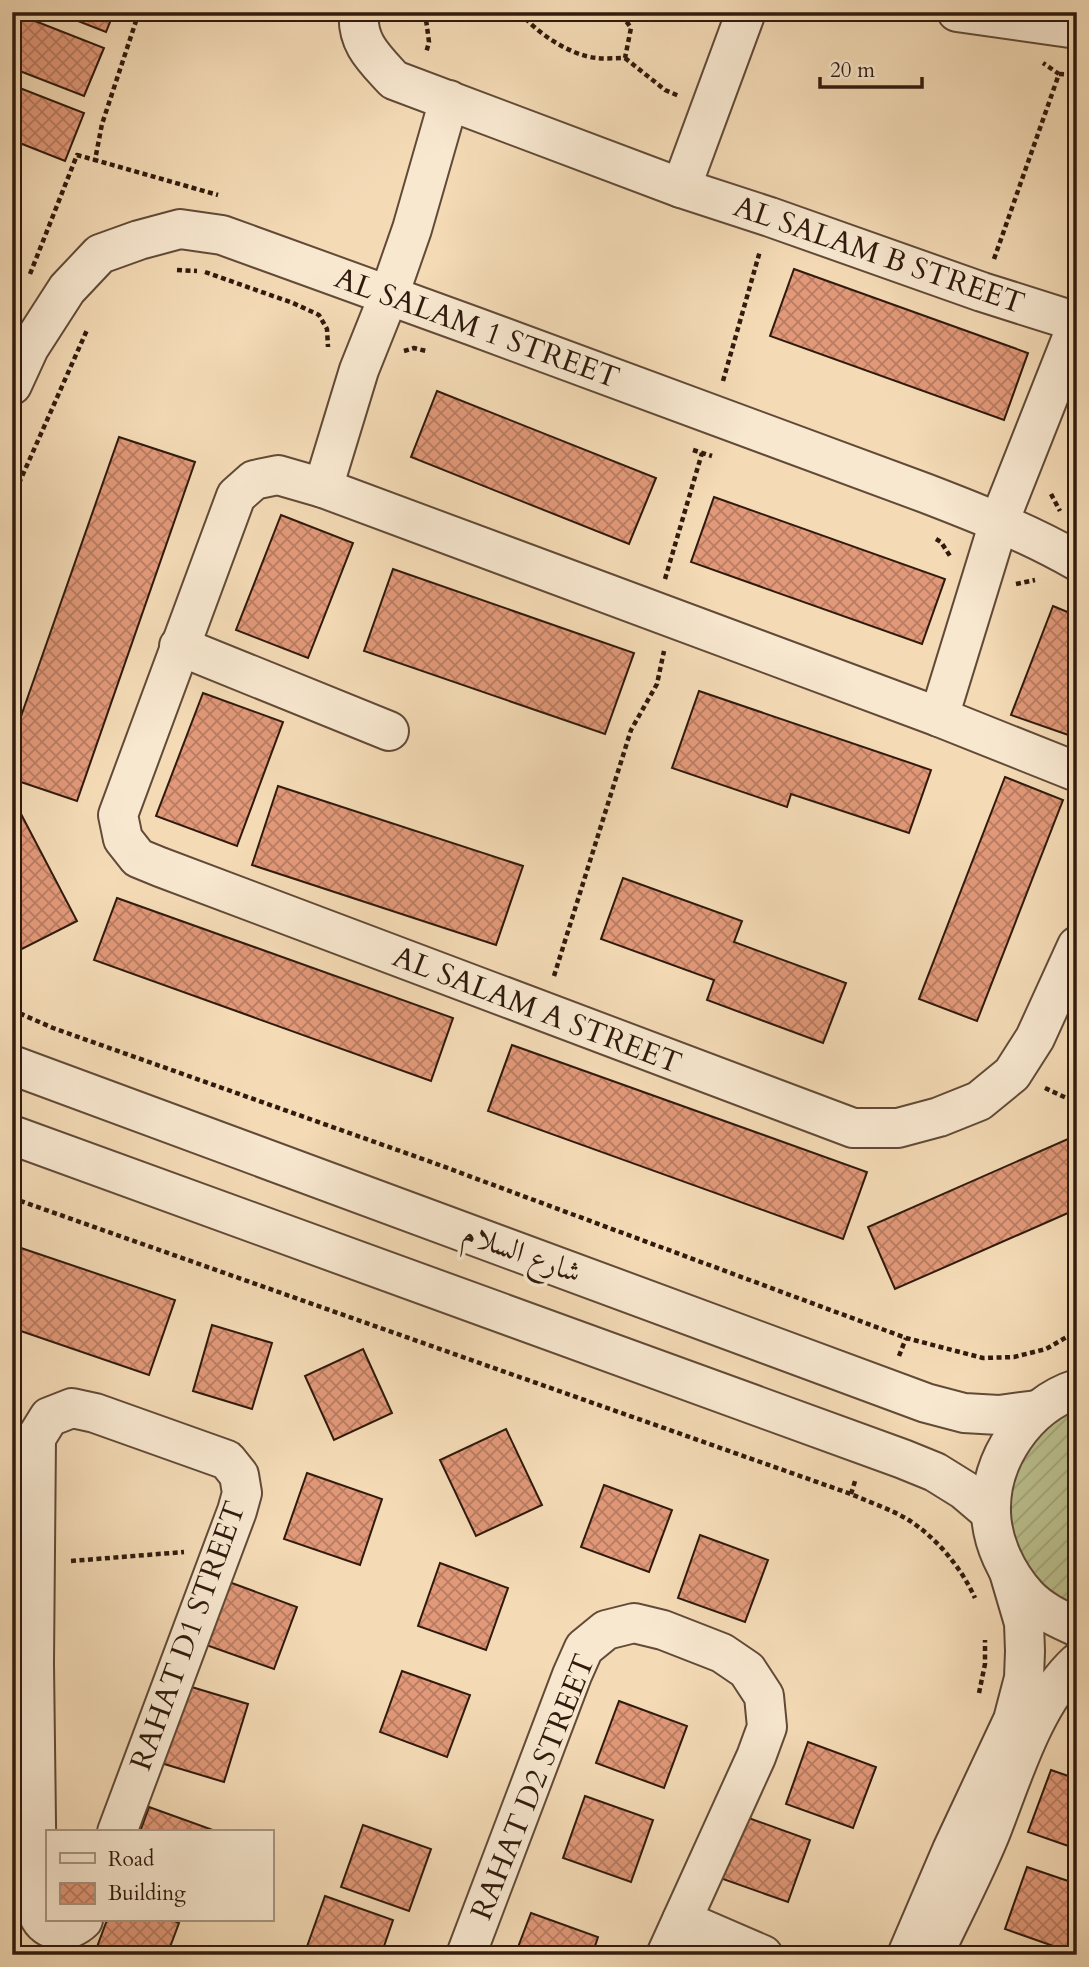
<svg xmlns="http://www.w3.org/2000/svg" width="1089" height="1967" font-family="Cardo,Amiri,serif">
<defs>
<pattern id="garden-furrows" width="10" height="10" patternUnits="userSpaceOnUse" patternTransform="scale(1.75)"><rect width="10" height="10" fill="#bbc08e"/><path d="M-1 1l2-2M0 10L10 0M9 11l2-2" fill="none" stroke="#a1a479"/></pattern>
<pattern id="building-cross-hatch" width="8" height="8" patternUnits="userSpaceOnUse" patternTransform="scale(1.75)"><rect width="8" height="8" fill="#e29979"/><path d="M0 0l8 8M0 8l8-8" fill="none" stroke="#b87c62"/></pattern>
</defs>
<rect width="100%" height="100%" fill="#f4dbb6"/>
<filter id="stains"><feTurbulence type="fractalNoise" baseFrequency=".00286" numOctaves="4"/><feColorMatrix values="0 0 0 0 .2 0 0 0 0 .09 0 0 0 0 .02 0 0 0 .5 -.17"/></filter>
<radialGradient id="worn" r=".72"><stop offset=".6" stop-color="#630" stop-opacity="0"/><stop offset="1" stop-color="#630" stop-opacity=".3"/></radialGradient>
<path fill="url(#garden-furrows)" stroke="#766d4e" stroke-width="2" d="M1077,1408V1606L1046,1595L1021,1576L995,1488L1026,1433Z"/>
<g fill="url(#building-cross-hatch)" stroke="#301a0d" stroke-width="2">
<path d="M12,12L104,48L84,96L12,68Z"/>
<path d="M55,12H114L106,32Z"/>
<path d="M12,85L84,113L65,161L12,140Z"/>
<path d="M794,269L1028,353L1004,420L770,336Z"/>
<path d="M437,391L656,478L629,544L411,457Z"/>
<path d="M119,437L195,462L77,801L12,779V742Z"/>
<path d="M1077,443V465L1069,463Z"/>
<path d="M714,497L945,579L922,644L691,562Z"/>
<path d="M281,515L353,543L308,658L236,630Z"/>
<path d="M393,569L634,653L605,734L364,651Z"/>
<path d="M1053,606L1077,616V738L1011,715Z"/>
<path d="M699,691L931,770L909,833L791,794L787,807L672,768Z"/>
<path d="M203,693L283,722L237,846L156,816Z"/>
<path d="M1005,777L1063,800L977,1021L919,999Z"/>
<path d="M278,786L523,866L496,945L252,865Z"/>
<path d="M21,814L77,921L16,952L12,945V818Z"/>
<path d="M623,878L742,921L734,942L846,983L823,1043L707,1000L714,980L601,939Z"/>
<path d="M117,898L453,1018L431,1081L94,960Z"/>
<path d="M512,1045L867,1172L843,1239L488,1111Z"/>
<path d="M1077,1135V1209L895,1289L868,1227Z"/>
<path d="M21,1248L175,1300L149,1375L12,1328V1274Z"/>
<path d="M212,1325L272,1343L252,1409L193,1391Z"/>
<path d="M363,1349L392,1413L334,1440L305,1376Z"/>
<path d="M506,1429L542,1505L476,1536L440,1460Z"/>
<path d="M307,1473L382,1499L360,1565L284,1539Z"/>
<path d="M604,1485L672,1510L649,1572L581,1547Z"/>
<path d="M700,1535L768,1560L745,1622L678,1598Z"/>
<path d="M440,1563L508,1588L486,1650L418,1626Z"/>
<path d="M229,1582L297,1607L274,1669L206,1645Z"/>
<path d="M402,1671L470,1695L447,1757L380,1732Z"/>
<path d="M175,1682L248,1704L224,1782L151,1760Z"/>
<path d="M619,1701L687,1726L664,1788L596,1763Z"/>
<path d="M808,1742L876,1767L853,1828L786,1804Z"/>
<path d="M1051,1770L1077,1779V1849L1028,1832Z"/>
<path d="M585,1796L653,1820L631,1882L563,1858Z"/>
<path d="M149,1807L213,1830L212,1832H140Z"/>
<path d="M743,1816L810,1840L788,1902L720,1878Z"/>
<path d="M363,1825L431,1849L409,1911L341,1887Z"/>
<path d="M1027,1867L1077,1884V1942L1073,1953L1005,1929Z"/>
<path d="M325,1896L393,1920L381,1955H304Z"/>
<path d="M531,1913L598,1937L592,1955H515Z"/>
<path d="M107,1920H172L179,1923L167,1955H94Z"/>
</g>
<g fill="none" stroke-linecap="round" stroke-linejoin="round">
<defs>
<g id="minor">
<path d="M359,12C356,43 375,59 394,80L681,188L770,217L982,292L1077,322"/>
<path d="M957,12L1077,29"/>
<path d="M681,188L746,12"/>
<path d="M12,385L29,348L67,289L100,254L139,240L180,229L222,235L473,326L925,493C977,513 1028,533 1077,561"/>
<path d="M323,488L359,370L389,295L412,229L449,100"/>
<path d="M179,646L389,731"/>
<path d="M939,717L999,522L1077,325"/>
<path d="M1077,772L939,717L323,488L278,475L254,480L236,496L118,815L123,839L138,858L160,867L853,1128H898L939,1117L979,1101L1012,1074L1035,1038L1077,946"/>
<path d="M12,1065L926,1403L964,1413L999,1415L1037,1410"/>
<path d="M12,1135L903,1459L935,1472L964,1490L991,1513"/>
<path d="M1077,1389C1026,1405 989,1460 991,1513C992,1543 1007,1574 1027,1596C1041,1611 1059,1619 1077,1627"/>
<path d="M83,1920C70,1933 46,1935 38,1914C37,1910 37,1906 37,1902L34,1664L36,1438L49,1417L72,1408L95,1413L227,1460L239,1475L242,1493L237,1511L117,1832"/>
<path d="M682,1920L763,1955"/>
<path d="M937,1947C955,1909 974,1873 990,1834C1012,1779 1033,1704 1077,1663"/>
<path d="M466,1955L572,1675L584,1648L606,1630L634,1623L663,1630L722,1653L747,1670L764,1696L767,1727L756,1757L666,1955"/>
<path d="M907,1955L952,1850L1013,1720L1024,1678L1025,1651L1024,1623L1009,1572"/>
</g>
</defs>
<use href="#minor" stroke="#614a37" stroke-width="42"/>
<g stroke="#301a0d" stroke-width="4.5" stroke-dasharray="5 3.5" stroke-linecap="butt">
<path d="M139,12L102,124L95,160L218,195"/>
<path d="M425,12L429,42L426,53"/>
<path d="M520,12C535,32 571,56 597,58C606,59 616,58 625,58L631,28L620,12"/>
<path d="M625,58L665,90L679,96"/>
<path d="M1059,74L1077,75"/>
<path d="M994,259L1059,74L1043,63"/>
<path d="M177,270L197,271"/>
<path d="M205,272L293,303L319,315L327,329L328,347"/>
<path d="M30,274L77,155L95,160"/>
<path d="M404,351L414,348L426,351"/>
<path d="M723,381L760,251"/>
<path d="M693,450L712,456"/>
<path d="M1051,494L1060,511"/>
<path d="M12,499L87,330"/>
<path d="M936,539L941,542L950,556"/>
<path d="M665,579L702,453"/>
<path d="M1016,584L1035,580"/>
<path d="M554,976L631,730L657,684L664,651"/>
<path d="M12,1010L53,1028L434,1163L906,1338L983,1358L1014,1357L1046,1349L1077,1331"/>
<path d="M1045,1088L1077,1103"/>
<path d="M12,1198L851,1494C869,1502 890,1509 907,1519C936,1537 961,1567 975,1598"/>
<path d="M899,1356L906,1338"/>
<path d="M851,1494L856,1478"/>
<path d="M71,1561L184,1552"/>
<path d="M979,1693L985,1664V1640"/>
</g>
<use href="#minor" stroke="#f8e8d0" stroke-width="38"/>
</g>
<g text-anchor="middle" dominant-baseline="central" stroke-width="7" stroke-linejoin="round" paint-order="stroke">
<g font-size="30" fill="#301a0d" stroke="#f8e8d0">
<text transform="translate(879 255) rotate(19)">AL SALAM B STREET</text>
<text transform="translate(477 328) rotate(20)">AL SALAM 1 STREET</text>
<text transform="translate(537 1010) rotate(21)">AL SALAM A STREET</text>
<text transform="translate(522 1253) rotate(20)">شارع السلام</text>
<text transform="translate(188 1636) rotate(-70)">RAHAT D1 STREET</text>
<text transform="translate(533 1787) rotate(-68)">RAHAT D2 STREET</text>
</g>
</g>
<rect width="1089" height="1967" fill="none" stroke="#f4dbb6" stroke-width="42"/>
<rect x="14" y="14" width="1061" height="1939" fill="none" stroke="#301a0d" stroke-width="3.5"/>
<rect x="21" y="21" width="1047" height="1925" fill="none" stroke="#301a0d" stroke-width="2"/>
<rect x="46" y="1830" width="228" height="91" fill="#f8e8d0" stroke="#a89682" stroke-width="2"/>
<rect x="60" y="1853" width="35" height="10" fill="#f8e8d0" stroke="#a89682" stroke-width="2"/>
<text x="108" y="1866" font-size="21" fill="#301a0d">Road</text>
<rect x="60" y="1883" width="35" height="21" fill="url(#building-cross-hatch)" stroke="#a89682" stroke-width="2"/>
<text x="108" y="1900" font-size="21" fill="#301a0d">Building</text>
<path d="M820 77v10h102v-10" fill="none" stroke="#301a0d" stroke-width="3.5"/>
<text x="830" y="77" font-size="21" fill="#301a0d" stroke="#f8e8d0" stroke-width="5" paint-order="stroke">20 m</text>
<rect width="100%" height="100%" filter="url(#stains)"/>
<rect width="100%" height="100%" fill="url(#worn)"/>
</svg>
